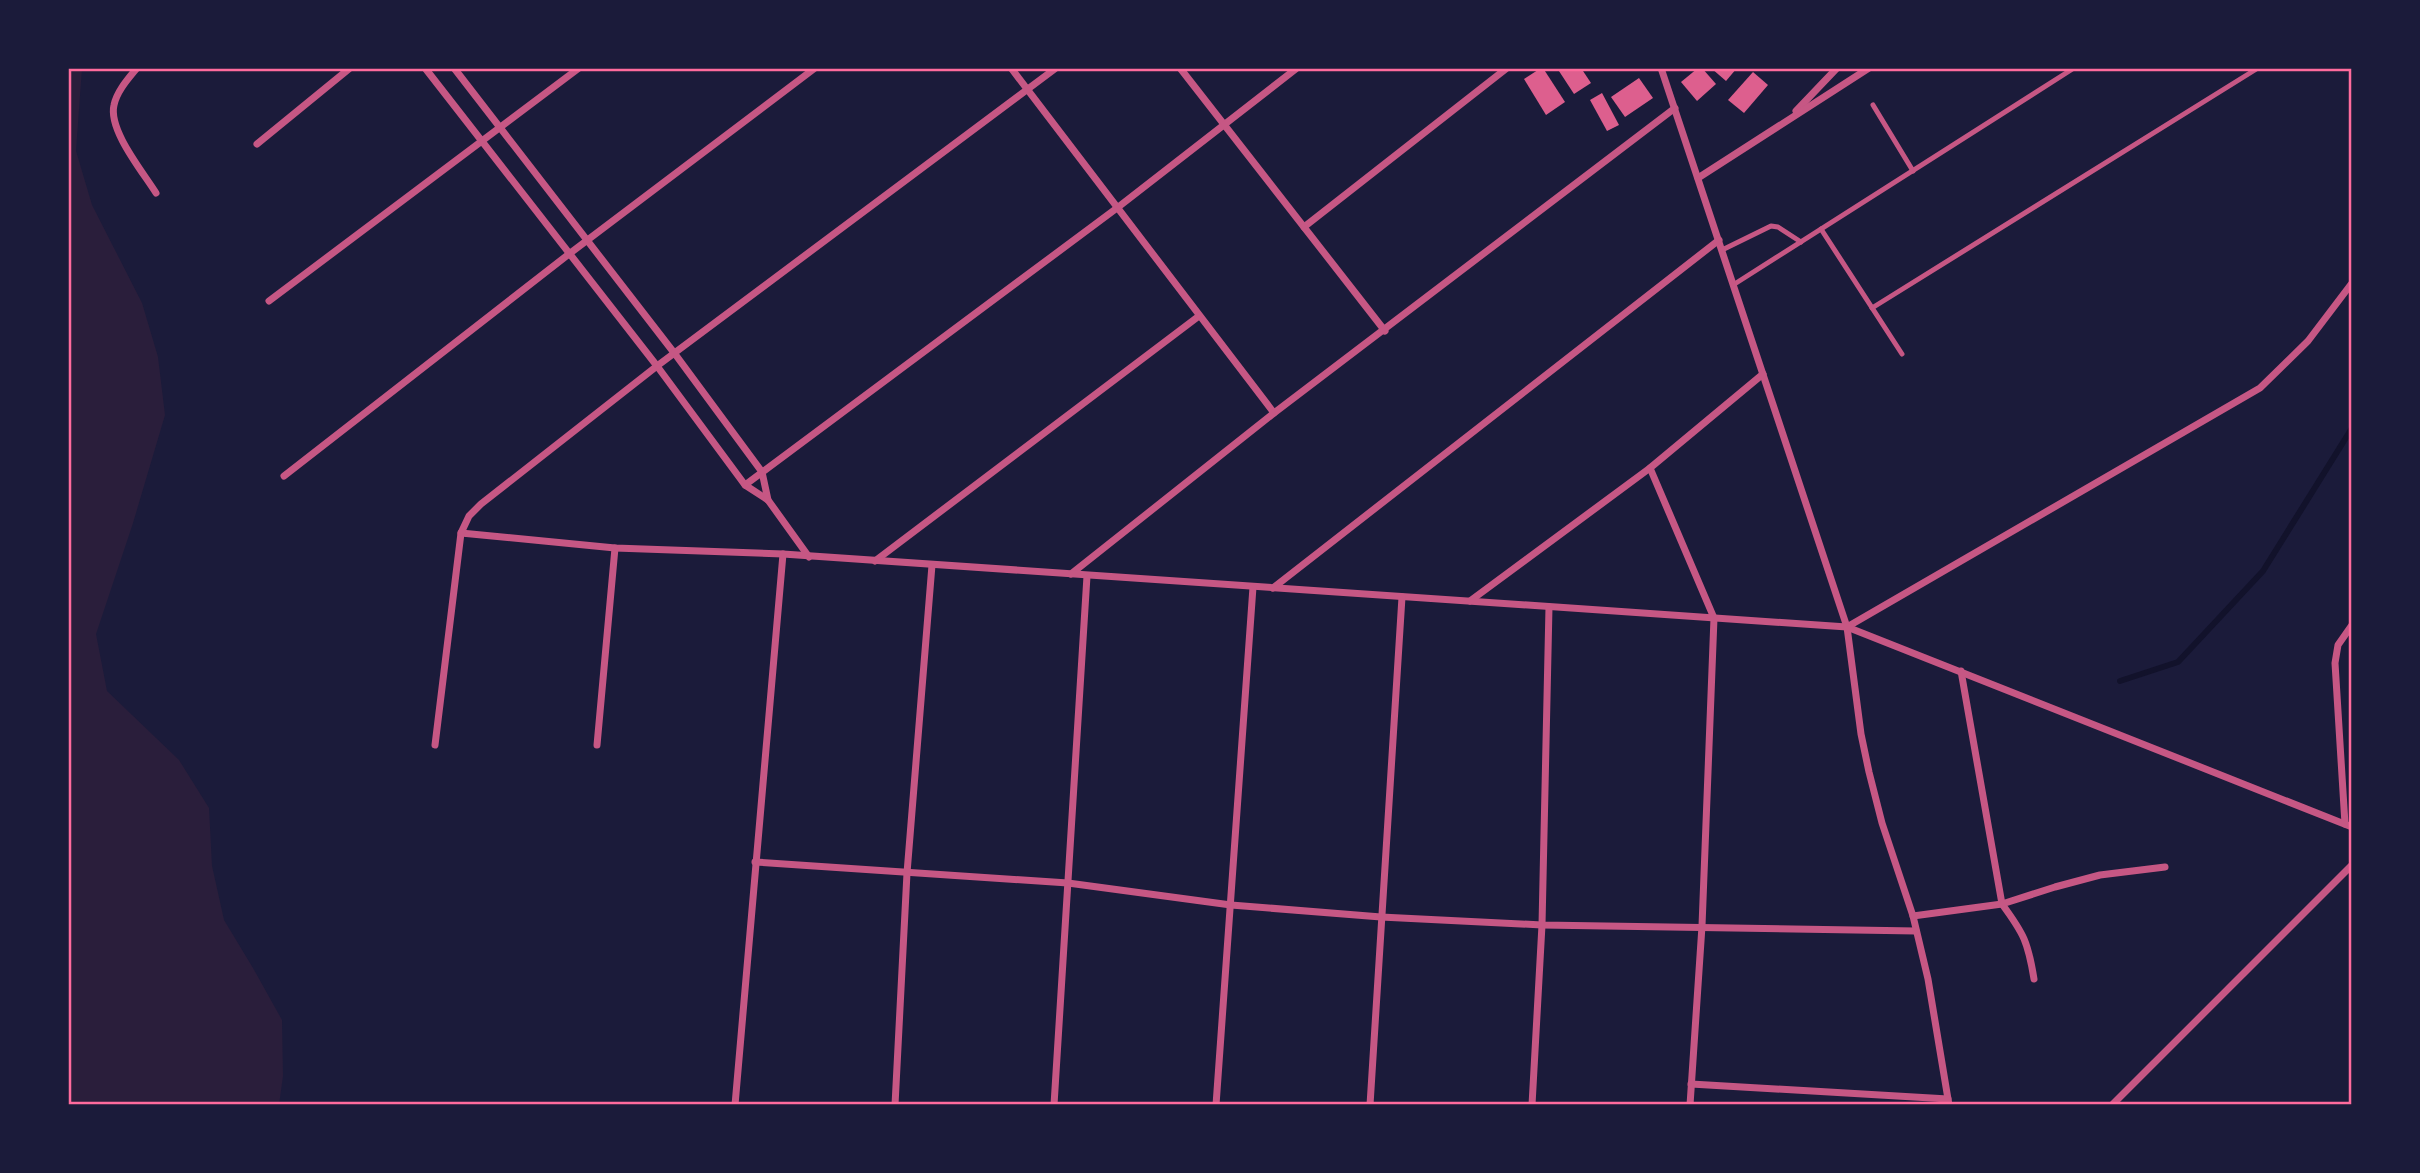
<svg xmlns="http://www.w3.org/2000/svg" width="2420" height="1173" font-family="'Public Sans',sans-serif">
<rect width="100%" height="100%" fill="#1b1b3a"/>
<path fill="#2a1e3b" d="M68,68H82L76,151L92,205L142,303L158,357L165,415L133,523L96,634L107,691L179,760L209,808L212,866L224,920L253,968L282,1020L283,1076L279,1105H68Z"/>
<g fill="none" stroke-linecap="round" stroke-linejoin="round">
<path stroke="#12122b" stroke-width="6" d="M2120,681L2178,662L2263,571L2352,428"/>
</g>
<g fill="#dd5f8e">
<path d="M1541,68H1543L1565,102L1546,115L1524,79Z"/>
<path d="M1557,68H1581L1591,83L1574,94Z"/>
<path d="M1698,68H1702L1716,84L1697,101L1681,82Z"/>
<path d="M1711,68H1737L1726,81Z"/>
<path d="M1753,72L1768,85L1744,113L1728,100Z"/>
<path d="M1639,78L1653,98L1625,117L1611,97Z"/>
<path d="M1602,93L1619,125L1607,131L1590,100Z"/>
</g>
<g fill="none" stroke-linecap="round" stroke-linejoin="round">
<g stroke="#c65784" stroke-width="5">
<path d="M1873,105L1913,171"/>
<path d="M1821,229L1902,354"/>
<path d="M1722,250L1771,226L1778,227L1801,242"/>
<path d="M1733,285L2074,68"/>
<path d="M1872,308L2258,68"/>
</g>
<g stroke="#c65784" stroke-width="7">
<path d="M137,68C128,79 117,91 114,105C108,130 143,172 156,193"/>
<path d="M425,68L657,366L745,485L768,500L809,557"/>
<path d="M454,68L675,354L762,472L768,500"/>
<path d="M1011,68L1274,413"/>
<path d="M1180,68L1385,331"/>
<path d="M1661,68L1847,627L1861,734L1869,772L1882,823L1913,916L1928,979L1949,1105"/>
<path d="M1796,111L1837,68"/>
<path d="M257,144L350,68"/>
<path d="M1698,178L1869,68"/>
<path d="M1304,227L1507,68"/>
<path d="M269,301L579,68"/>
<path d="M1650,468L1714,618L1702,926L1690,1105"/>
<path d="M284,476L569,254L815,68"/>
<path d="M745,485L1117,208L1297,68"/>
<path d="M461,533L615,548L783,554"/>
<path d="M875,561L1199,316"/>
<path d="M1071,574L1274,413L1675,108"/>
<path d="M1273,588L1719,240"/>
<path d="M1470,601L1650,468L1763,374"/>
<path d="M1847,627L2260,388L2308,341L2352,283"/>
<path d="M435,745L461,533L469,516L481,504L657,366L1056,68"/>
<path d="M597,745L615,548"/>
<path d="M2345,824L2335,663L2338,645L2352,625"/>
<path d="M755,862L1068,883L1231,905L1381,917L1542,925L1916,931"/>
<path d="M1913,916L2002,904L1961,671"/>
<path d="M2034,979C2028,942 2024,934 2002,904L2055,887L2100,875L2165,867"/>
<path d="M1691,1084L1948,1099"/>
<path d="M735,1105L783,554L1847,627L2352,827"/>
<path d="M895,1105L907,873L932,565"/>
<path d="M1054,1105L1087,576"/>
<path d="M1216,1105L1253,587"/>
<path d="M1370,1105L1402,597"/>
<path d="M1532,1105L1542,925L1549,607"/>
<path d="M2112,1105L2352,865"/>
</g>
</g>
<rect width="2420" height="1173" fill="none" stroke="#1b1b3a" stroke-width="140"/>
<rect x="70" y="70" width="2280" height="1033" fill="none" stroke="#ff6b9d" stroke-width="2.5"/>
</svg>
